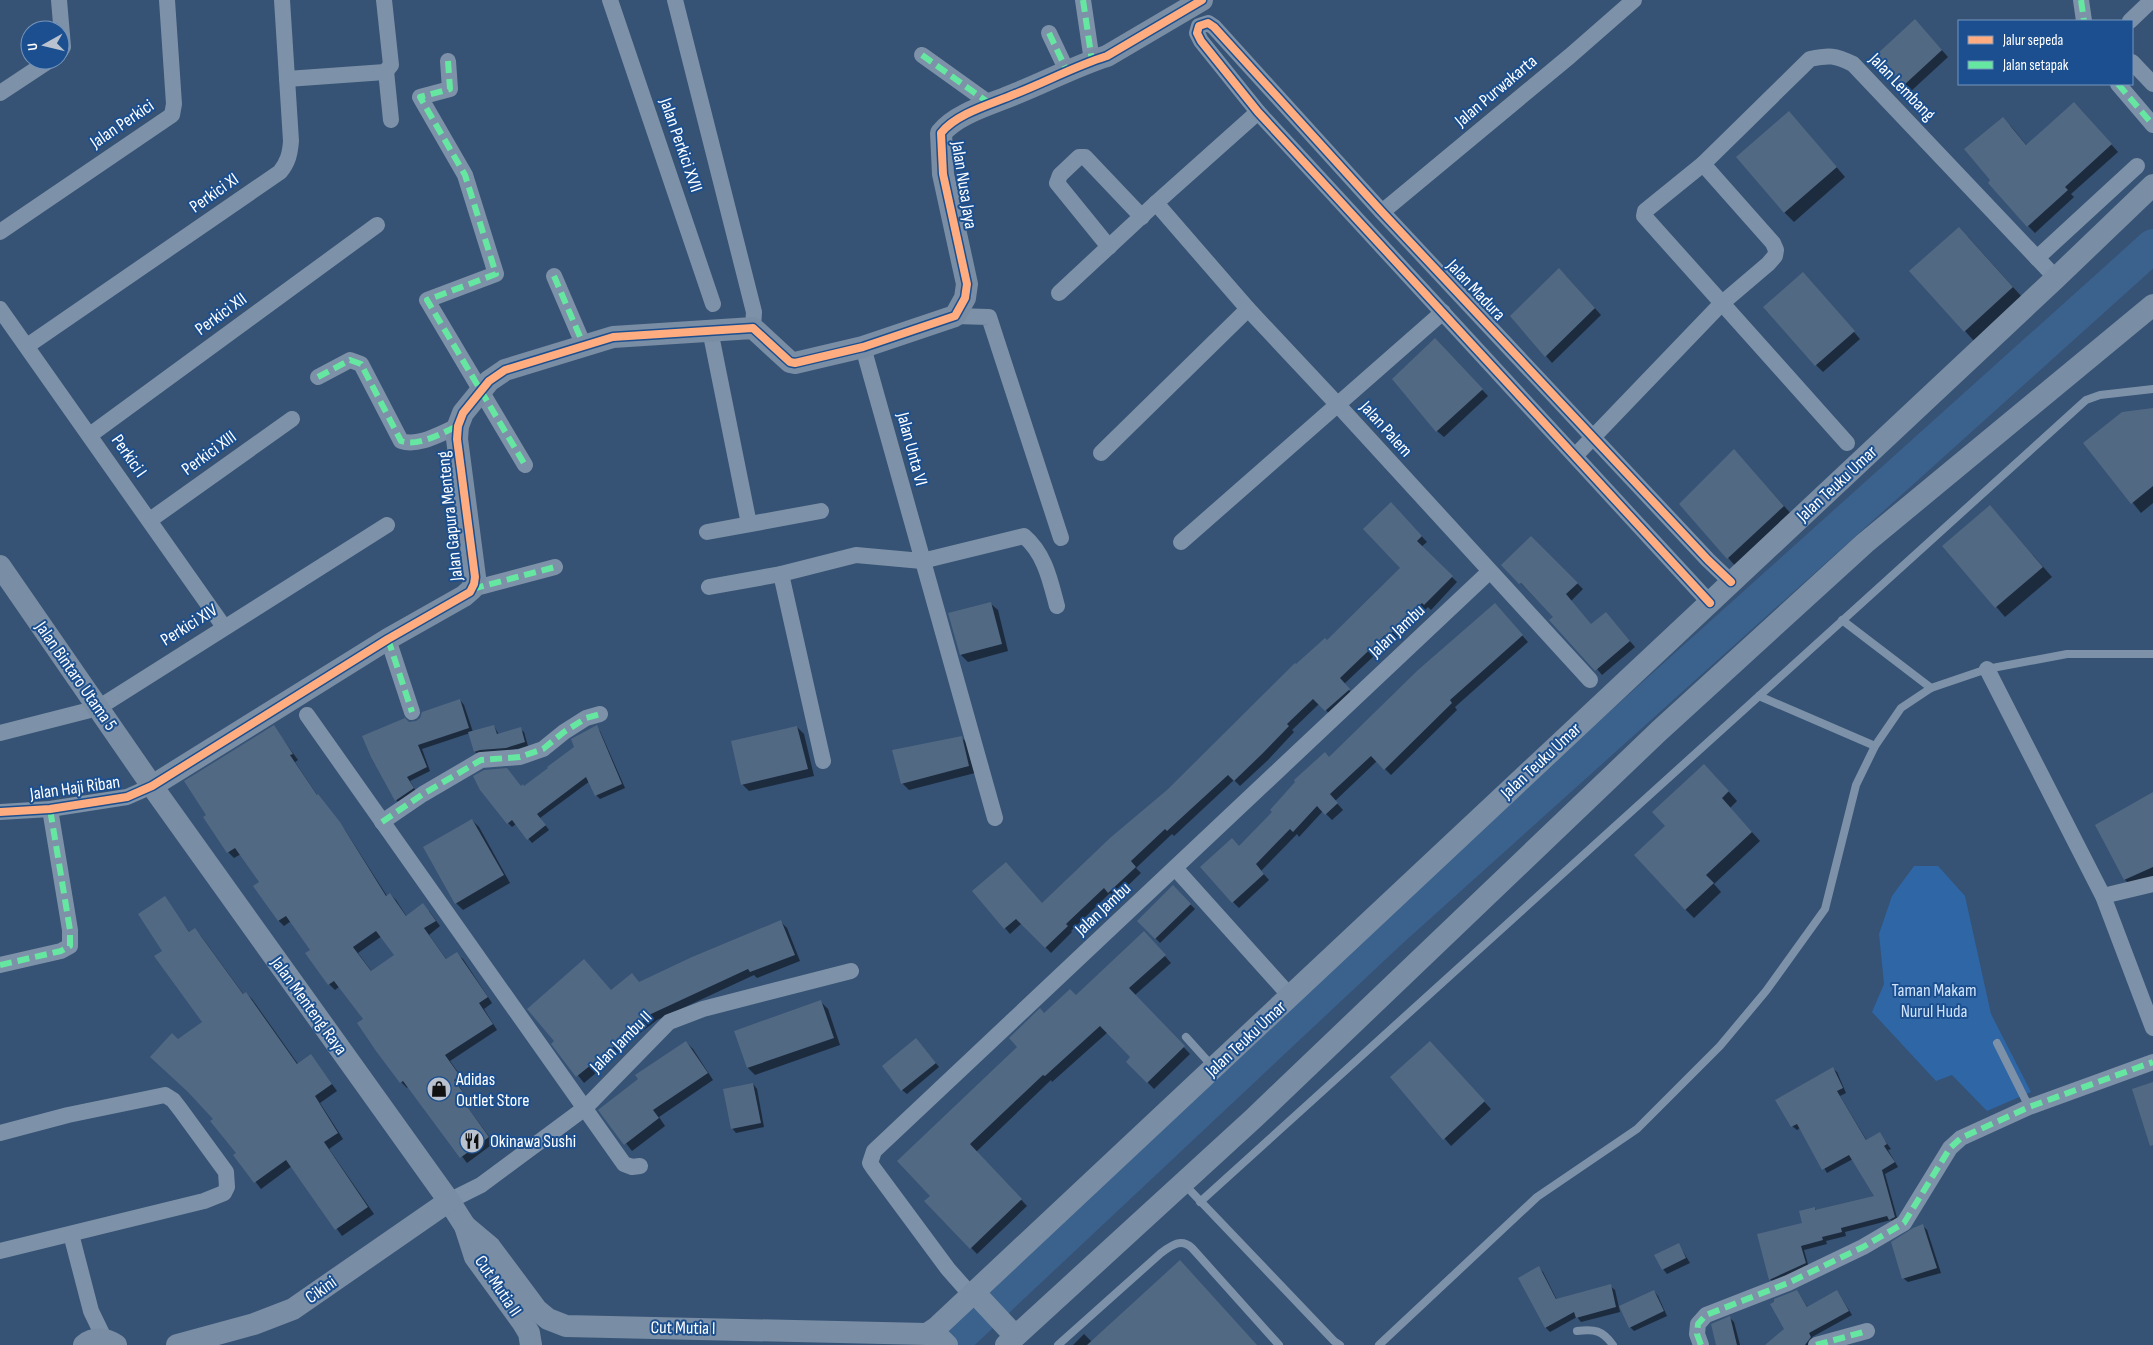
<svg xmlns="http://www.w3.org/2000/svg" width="2153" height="1345" font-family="'Sofia Sans Condensed',sans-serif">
<rect width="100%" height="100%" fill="#365274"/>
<path fill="#2f66a5" d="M1914,866H1938L1965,896L1991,1014L2031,1092L1987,1111L1952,1075L1936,1081L1872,1012L1884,984L1879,934L1892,896Z"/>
<g fill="#0007" fill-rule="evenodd">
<path d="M1922,28L1948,57L1910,92L1904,85Z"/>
<path d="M2081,110L2118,152L2071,194L2074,197L2035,233L2028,226L2010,125L2027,146Z"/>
<path d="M1798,122L1845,177L1794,222L1784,212Z"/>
<path d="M1968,237L2022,297L1974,341L1965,331Z"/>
<path d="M1566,276L1601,315L1552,363L1512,316Z"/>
<path d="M1809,280L1860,339L1823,372L1816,365Z"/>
<path d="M1435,340L1488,396L1444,437L1437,431Z"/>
<path d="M2153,409V503L2141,513L2085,443Z"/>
<path d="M1743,460L1793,516L1737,568L1681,504Z"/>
<path d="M1391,504L1427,542L1421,547L1457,582L1431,610L1428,607L1393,642L1391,640L1344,684L1354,696L1331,716L1320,703L1292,730L1294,732L1268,760L1240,786L1234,780L1174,836L1172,834L1136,868L1141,873L1115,898L1110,893L1071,931L1072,932L1051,953L1022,923L1010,934L974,891L1042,905L1168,791L1296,666L1327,641L1402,568Z"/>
<path d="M1990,506L2052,577L2005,617L1944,546Z"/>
<path d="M1531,538L1583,589L1571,601L1591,625L1611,619L1635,647L1602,675L1554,617L1503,565Z"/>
<path d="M991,604L998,610L1008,651L968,662L961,655Z"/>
<path d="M1501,611L1528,642L1455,707L1457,710L1391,775L1377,761L1335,801L1343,810L1332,820L1323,811L1299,837L1297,834L1261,871L1269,880L1239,908L1233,902L1239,847L1329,758Z"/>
<path d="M460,700L464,705L473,732L494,726L499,735L520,729L524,732L528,746L510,751L479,755L475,752L470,733L422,749L430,771L410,781L417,793L400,804L396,800L409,723H416Z"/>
<path d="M274,727L298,760L295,762L317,795L345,830L387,896L390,894L396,900L407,917L429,911L440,926L429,935L447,960L457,954L463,959L492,1003L484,1009L497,1030L450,1061L465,1082L459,1086L469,1101L465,1104L494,1143L467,1163L409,1086L407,1088L401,1082L377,1050L364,1020L340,986L335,990L329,984L311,950L291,921L284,926L279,921L255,886L260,883L241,854L234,858L228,852L205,817ZM382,936L396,955L372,972L358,953Z"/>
<path d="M596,727L600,731L625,788L600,799L596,795L590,781L540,818L549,830L532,843L516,824L512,827L508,823L481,790L524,788L576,748Z"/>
<path d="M797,727L804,734L814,776L749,791L742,784Z"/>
<path d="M961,737L968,744L975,773L909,790L902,783Z"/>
<path d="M1713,774L1737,801L1730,808L1760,841L1714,884L1721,892L1694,918L1685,909L1667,826Z"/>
<path d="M2153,794V880L2135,889L2125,880L2097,826Z"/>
<path d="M472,820L479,827L510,883L463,910L456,903Z"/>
<path d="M1173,887L1195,909L1160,943L1139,921Z"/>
<path d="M164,897L190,933L195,930L201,936L244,995L246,993L252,999L298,1064L311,1055L337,1091L320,1103L343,1139L329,1149L374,1214L342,1236L292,1166L261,1189L235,1155L237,1153L215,1119L178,1041L204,1023L164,951Z"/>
<path d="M781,922L787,928L800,961L757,978L754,975L657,1020L626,1044L628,1046L584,1083L553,1044L611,992L640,983Z"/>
<path d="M1150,939L1171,963L1135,995L1190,1054L1154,1089L1128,1062L1132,1058L1108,1032L1052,1082L1051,1080L976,1152L1027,1206L977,1254L926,1201L931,1196L1019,1047L1045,1015L1076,997Z"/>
<path d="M821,1002L828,1009L840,1045L755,1075L748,1068L735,1031Z"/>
<path d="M686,1042L693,1049L713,1080L659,1117L665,1126L632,1151L600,1110Z"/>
<path d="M920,1044L939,1067L907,1094L902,1090Z"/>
<path d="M1437,1050L1491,1109L1451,1146L1392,1077Z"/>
<path d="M1832,1068L1837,1072L1846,1093L1840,1096L1867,1141L1880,1134L1891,1149L1888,1150L1898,1167L1885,1174L1898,1221L1894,1223L1891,1220L1845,1232L1846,1236L1826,1241L1827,1244L1804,1250L1809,1268L1774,1283L1770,1279L1814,1208L1817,1211L1876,1196L1853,1159L1827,1173L1800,1128L1797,1130L1792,1126L1776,1100Z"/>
<path d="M753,1084L757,1089L764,1127L736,1133L732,1128Z"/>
<path d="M1923,1226L1927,1230L1941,1273L1908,1282L1903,1278Z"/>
<path d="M1679,1245L1690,1263L1667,1274L1663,1269Z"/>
<path d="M1539,1268L1543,1272L1557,1300L1610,1286L1615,1290L1620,1312L1581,1322L1577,1317L1550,1332L1546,1328Z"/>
<path d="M1654,1291L1658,1296L1667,1316L1634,1331L1630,1327Z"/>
<path d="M1797,1291L1808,1308L1837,1291L1852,1315L1812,1337L1814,1341L1811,1345H1767L1785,1330Z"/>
<path d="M1730,1318L1734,1322L1740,1345H1717Z"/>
<path d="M1084,1334L1092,1342L1256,1345H1073Z"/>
</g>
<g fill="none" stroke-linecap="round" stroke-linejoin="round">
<path stroke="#3b618d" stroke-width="34" d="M950,1345L1392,930L2153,246"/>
</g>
<g fill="#526984" fill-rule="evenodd">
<path d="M1915,19L1942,50L1903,86L1875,56Z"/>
<path d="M2074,102L2112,144L2065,187L2068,190L2027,227L1988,183L1990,180L1964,149L2003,117L2026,145Z"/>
<path d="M1789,111L1837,167L1784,213L1736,157Z"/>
<path d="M1959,227L2013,287L1964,332L1909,271Z"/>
<path d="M1559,268L1595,308L1545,357L1510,316Z"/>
<path d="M1803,272L1855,331L1815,366L1763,307Z"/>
<path d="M1435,338L1483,389L1436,432L1392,379Z"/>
<path d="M2153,408V486L2131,504L2083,443L2122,412Z"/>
<path d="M1734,449L1784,506L1727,559L1679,504Z"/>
<path d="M1391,502L1422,536L1417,541L1453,576L1424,605L1422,603L1387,637L1385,635L1340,678L1350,689L1325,711L1313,699L1287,724L1289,726L1262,754L1234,781L1228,775L1167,831L1165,829L1131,861L1136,867L1108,893L1104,888L1066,924L1068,926L1045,948L1016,919L1004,929L972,891L1006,862L1042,903L1110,838L1167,790L1295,663L1296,664L1325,638L1327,640L1400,568L1363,529Z"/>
<path d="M1990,505L2043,567L1995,608L1942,546Z"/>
<path d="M1531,536L1578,583L1566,594L1591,624L1606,612L1630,641L1595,671L1549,620L1553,617L1521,583L1519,584L1501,565Z"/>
<path d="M991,602L1002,644L960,655L948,613Z"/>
<path d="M1495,603L1523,635L1450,700L1452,703L1384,770L1371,756L1330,794L1338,803L1325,815L1317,806L1293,832L1290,829L1256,864L1264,874L1232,903L1200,867L1232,838L1239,846L1272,812L1270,810L1295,782L1294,780L1325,752L1329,757L1418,670Z"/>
<path d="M460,699L469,728L418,745L427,767L407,777L414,788L395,801L371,757L362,736L405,718L409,722L416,721L420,718L422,712Z"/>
<path d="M274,725L293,754L290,755L317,795L318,794L340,822L386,896L390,893L406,916L423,903L436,921L424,928L446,959L457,952L488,997L479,1003L493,1024L445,1055L460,1076L454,1080L465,1095L461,1098L489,1137L460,1158L403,1081L400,1083L376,1051L357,1023L363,1019L334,981L328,985L305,953L310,950L286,916L278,921L253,886L259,882L235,848L227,853L203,817L206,815L184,781ZM376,931L394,955L371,971L353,947Z"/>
<path d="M494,725L497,734L521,727L525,742L506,748L480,750L474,752L468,732Z"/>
<path d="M597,725L622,784L595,796L586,777L537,814L546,825L527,840L512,820L507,824L480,790L473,776L484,770L507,768L521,786L523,784L524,786L548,768L547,767L574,747L571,739Z"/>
<path d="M797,726L808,769L741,785L731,741Z"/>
<path d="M962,736L969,766L901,784L892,750Z"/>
<path d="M1704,764L1729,791L1722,798L1752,832L1706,875L1714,883L1685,910L1634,855L1665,826L1652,812Z"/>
<path d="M2153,792V867L2124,880L2095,825Z"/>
<path d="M472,819L504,875L455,904L423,847Z"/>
<path d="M1173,885L1191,904L1155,939L1137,921Z"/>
<path d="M165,896L189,932L195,928L243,994L246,992L297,1064L311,1054L332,1084L315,1096L338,1133L324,1142L368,1207L335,1230L286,1160L254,1183L233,1155L236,1153L210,1121L213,1119L188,1092L150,1057L172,1033L178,1039L202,1022L154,956L162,951L138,914Z"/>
<path d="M781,920L795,955L750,972L748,969L651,1014L621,1037L623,1039L576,1077L551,1044L554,1041L527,1009L584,959L611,990L632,973L639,982L692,957Z"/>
<path d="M1144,931L1166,955L1129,988L1185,1046L1147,1083L1126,1062L1130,1057L1100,1026L1045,1076L1043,1075L1007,1109L970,1144L1022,1199L970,1249L924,1201L930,1196L897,1161L1017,1047L1009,1038L1040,1008L1044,1013L1070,989L1076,995Z"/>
<path d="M821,1000L834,1038L747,1068L734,1031Z"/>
<path d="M916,1038L936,1063L901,1091L882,1066Z"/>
<path d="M686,1041L708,1073L653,1110L659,1118L624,1145L598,1110L638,1079L635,1075Z"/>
<path d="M1430,1041L1485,1101L1443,1140L1390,1077Z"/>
<path d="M1833,1067L1843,1088L1837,1091L1866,1140L1880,1132L1887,1144L1884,1146L1895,1162L1882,1170L1895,1217L1889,1220L1887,1216L1841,1228L1842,1232L1822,1237L1823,1240L1801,1246L1806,1263L1769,1280L1757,1234L1802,1223L1799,1211L1815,1207V1210L1874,1196L1849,1155L1822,1170L1797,1124L1791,1127L1775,1100Z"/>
<path d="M2153,1082V1145L2150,1146L2132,1089Z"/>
<path d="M753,1083L761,1123L731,1129L723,1089Z"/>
<path d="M1923,1224L1937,1268L1902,1279L1891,1242L1913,1228Z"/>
<path d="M1679,1243L1686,1258L1662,1270L1654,1255Z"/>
<path d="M1180,1260L1257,1345H1087Z"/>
<path d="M1539,1266L1556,1299L1611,1284L1616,1307L1576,1318L1574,1312L1545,1328L1518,1278Z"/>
<path d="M1654,1290L1664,1311L1629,1328L1619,1306Z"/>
<path d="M1797,1290L1807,1307L1837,1290L1849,1311L1809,1333L1811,1337L1805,1345H1765L1784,1329L1770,1304L1774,1302V1299Z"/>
<path d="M1730,1316L1737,1345H1716L1711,1324Z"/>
</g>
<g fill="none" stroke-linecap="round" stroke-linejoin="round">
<g stroke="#7d92a8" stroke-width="8">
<path d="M1842,620L1931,688"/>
<path d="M1759,696L1875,746"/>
<path d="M1186,1037L1213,1067"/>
<path d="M1997,1043L2029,1107"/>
<path d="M1185,1185L1334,1341L1340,1345"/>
<path d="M1200,1202L2086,400L2100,395L2153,389"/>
<path d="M1577,1331C1595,1329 1602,1330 1613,1345"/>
<path d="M1058,1345L1161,1253C1172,1245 1181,1238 1192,1248L1279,1345"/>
<path d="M1379,1345L1537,1197L1637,1129L1720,1046L1766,991L1825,909L1856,785L1875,746L1901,708L1931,688L1987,669L2067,654H2153"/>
</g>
<g stroke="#7d92a8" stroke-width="16">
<path d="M59,0L63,47L60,52"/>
<path d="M610,0L713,304"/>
<path d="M675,0L754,312L753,328"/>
<path d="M1083,0L1092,61"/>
<path d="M2081,0L2084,21"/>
<path d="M2130,21L2152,0"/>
<path d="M1049,33L1067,71"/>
<path d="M922,55L989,103"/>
<path d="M448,61L450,89L420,97L465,175L496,274L427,300L525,465"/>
<path d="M2132,62L2153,84"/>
<path d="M386,71L391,120"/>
<path d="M287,79L385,72L391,65L384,0"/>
<path d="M2118,84L2153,125"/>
<path d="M0,93L50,60"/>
<path d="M1156,203L1248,309L1338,405L1590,680"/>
<path d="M1382,212L1570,56L1634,0"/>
<path d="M0,232L172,115L174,104L167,0"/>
<path d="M1109,247L1057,183L1060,175L1079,157H1085L1142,217"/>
<path d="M2037,258L2137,166"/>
<path d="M554,276L584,346"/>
<path d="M1059,293L1156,203L1258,112"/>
<path d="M0,309L224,627"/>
<path d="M955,316L989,317L1061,538"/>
<path d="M710,330L749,524"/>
<path d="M27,346L280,172C288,162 290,154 291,141L282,0"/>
<path d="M863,347L995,818"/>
<path d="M318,377L350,360L361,364L401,441C419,447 441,433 458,426"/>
<path d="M90,435L377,225"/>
<path d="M1847,443L1644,216L1645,211L1703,164L1810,59C1829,55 1835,55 1853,64L2056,278"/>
<path d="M1101,453L1248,309"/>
<path d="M1575,456L1721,304L1768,264L1775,256L1776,250L1773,243L1703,164"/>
<path d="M150,520L292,419"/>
<path d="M707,532L821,511"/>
<path d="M1181,542L1443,312"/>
<path d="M709,587L781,574"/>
<path d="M472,589L555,567"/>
<path d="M1710,603L1258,112L1201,41L1197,33L1199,26L1208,23L1214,27L1382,212L1708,560L1731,582"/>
<path d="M388,639L412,712"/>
<path d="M1987,669L2103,896L2153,1028"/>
<path d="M307,715L624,1164L632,1167L640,1166"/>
<path d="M0,733L98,708L387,525"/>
<path d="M823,761L781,574L856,555L922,561L1024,536C1045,554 1050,580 1057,606"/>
<path d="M0,812L50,809L127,797L152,786"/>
<path d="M382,822L423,794L481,760L520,757L543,749L564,732L586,718L600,714"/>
<path d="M1175,868L1291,997"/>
<path d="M2103,896L2153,884"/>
<path d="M0,965L61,951L70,946V930L50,809"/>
<path d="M0,1133L68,1115L165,1095L173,1100L180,1109L226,1172L227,1187L224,1193L204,1201L0,1251"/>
<path d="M449,1201L481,1185L585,1108L669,1022L703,1009L851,971"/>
<path d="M71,1234L91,1311L105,1340"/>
<path d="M971,1295L948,1269L874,1169L870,1163L874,1151L1489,572"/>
<path d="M1701,1345L1697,1334L1698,1324L1706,1315L1788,1283L1863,1247L1904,1223L1950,1148L1961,1138L2029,1107L2153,1062"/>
<path d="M1816,1345L1867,1331"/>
</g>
<g stroke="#798da4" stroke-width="22">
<path d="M0,566L152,786L449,1201L465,1226L475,1257L523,1323L529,1333L531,1345"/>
<path d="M152,786L388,639L464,596L472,589L475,577L457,439L458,426L463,413L489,381L505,370L613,337L753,328L790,362L795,363L863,347L955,316L965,298L967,284L943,174L941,133C957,113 992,104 1015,94C1046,82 1075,66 1107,56L1202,0"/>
<path d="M465,1226L490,1247L537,1310L548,1319L566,1326L927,1334L942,1340L947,1345"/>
<path d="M974,1292L1015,1336"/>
<path d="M927,1334L936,1328L2056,278L2153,185"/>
<path d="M84,1345C94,1337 106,1338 116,1345"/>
<path d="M177,1345L254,1324L293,1309L449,1201"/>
<path d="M1006,1345L1254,1118L1659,731L1865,543L2153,305"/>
</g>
<g stroke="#66e7a1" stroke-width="6" stroke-dasharray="12 6" stroke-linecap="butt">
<path d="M1083,0L1092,61"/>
<path d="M2081,0L2084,21"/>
<path d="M1049,33L1067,71"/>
<path d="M922,55L989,103"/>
<path d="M448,61L450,89L420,97L465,175L496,274L427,300L525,465"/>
<path d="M2118,84L2153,125"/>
<path d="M554,276L584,346"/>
<path d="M318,377L350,360L361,364L401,441C419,447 441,433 458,426"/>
<path d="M472,589L555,567"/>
<path d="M388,639L412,712"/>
<path d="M382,822L423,794L481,760L520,757L543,749L564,732L586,718L600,714"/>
<path d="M0,965L61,951L70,946V930L50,809"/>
<path d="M1701,1345L1697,1334L1698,1324L1706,1315L1788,1283L1863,1247L1904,1223L1950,1148L1961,1138L2029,1107L2153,1062"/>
<path d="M1816,1345L1867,1331"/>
</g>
<defs>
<g id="cycleway">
<path d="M1710,603L1258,112L1201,41L1197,33L1199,26L1208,23L1214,27L1382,212L1708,560L1731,582"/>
<path d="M0,812L50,809L127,797L152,786L388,639L470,592L474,584L475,577L457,439L458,426L463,413L489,381L505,370L613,337L753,328L790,362L795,363L863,347L955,316L965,298L967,284L943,174L941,133C957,113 992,104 1015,94C1046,82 1075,66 1107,56L1202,0"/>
</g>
</defs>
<use href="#cycleway" stroke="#1b4f8f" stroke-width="11"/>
<use href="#cycleway" stroke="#ffac80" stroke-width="8"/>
</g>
<defs>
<symbol id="shop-disc" viewBox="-11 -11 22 22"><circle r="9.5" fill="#b9c2ce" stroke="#1b4f8f"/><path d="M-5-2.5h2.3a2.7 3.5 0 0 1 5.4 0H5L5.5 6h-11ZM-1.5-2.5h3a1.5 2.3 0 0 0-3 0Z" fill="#111"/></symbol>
<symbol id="restaurant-disc" viewBox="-11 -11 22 22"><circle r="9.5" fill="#b9c2ce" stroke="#1b4f8f"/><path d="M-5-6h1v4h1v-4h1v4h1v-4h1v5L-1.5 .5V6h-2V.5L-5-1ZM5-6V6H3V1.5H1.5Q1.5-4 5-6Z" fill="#111"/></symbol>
</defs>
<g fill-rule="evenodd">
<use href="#shop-disc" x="425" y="1075" width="28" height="28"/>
<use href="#restaurant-disc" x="458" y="1127" width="28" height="28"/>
</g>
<g text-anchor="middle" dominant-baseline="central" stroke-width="4" stroke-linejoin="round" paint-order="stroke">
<g font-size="18" fill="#fff" stroke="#1b4f8f">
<text transform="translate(1902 87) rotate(46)">Jalan Lembang</text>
<text transform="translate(1496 91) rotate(-40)">Jalan Purwakarta</text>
<text transform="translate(122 124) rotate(-34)">Jalan Perkici</text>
<text transform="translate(681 145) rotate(71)">Jalan Perkici XVII</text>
<text transform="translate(964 185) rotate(81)">Jalan Nusa Jaya</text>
<text transform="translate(214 193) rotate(-35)">Perkici XI</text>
<text transform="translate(1476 290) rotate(47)">Jalan Madura</text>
<text transform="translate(221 314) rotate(-36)">Perkici XII</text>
<text transform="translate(1386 429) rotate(48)">Jalan Palem</text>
<text transform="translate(912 449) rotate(75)">Jalan Unta VI</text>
<text transform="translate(209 453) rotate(-36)">Perkici XIII</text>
<text transform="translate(129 456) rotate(55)">Perkici I</text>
<text transform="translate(1837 484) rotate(-43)">Jalan Teuku Umar</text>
<text transform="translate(450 516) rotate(-96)">Jalan Gapura Menteng</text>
<text transform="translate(189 625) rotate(-32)">Perkici XIV</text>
<text transform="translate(1397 631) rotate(-43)">Jalan Jambu</text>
<text transform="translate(76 676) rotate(55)">Jalan Bintaro Utama 5</text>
<text transform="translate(1541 761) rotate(-43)">Jalan Teuku Umar</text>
<text transform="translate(75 788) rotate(-8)">Jalan Haji Riban</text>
<text transform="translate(1103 909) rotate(-43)">Jalan Jambu</text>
<text transform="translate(309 1006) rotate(54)">Jalan Menteng Raya</text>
<text transform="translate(1246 1039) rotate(-43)">Jalan Teuku Umar</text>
<text transform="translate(621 1042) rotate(-45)">Jalan Jambu II</text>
<text transform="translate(498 1286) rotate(56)">Cut Mutia II</text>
<text transform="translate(321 1290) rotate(-35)">Cikini</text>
<text transform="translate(683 1328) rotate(1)">Cut Mutia I</text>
</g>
<g font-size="18" fill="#cfe3fa" stroke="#1b4f8f">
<text x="1934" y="990">Taman Makam<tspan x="1934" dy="21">Nurul Huda</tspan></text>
</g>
<g font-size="18" fill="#fff" stroke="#1b4f8f" text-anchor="start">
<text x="456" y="1079">Adidas<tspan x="456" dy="21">Outlet Store</tspan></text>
<text x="490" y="1141">Okinawa Sushi</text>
</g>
</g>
<rect x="1958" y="20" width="175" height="65" fill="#1b4f8f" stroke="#7695bc"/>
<rect x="1968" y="36" width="25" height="8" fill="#ffac80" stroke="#7695bc"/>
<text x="2003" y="45" font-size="15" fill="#ffffff">Jalur sepeda</text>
<rect x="1968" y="61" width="25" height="8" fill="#66e7a1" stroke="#7695bc"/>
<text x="2003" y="70" font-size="15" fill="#ffffff">Jalan setapak</text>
<g transform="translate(45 45) rotate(262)"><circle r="24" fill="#1b4f8f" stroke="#7695bc"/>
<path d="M0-4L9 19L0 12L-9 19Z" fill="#b9c2ce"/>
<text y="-8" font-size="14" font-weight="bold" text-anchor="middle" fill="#ffffff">U</text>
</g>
</svg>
